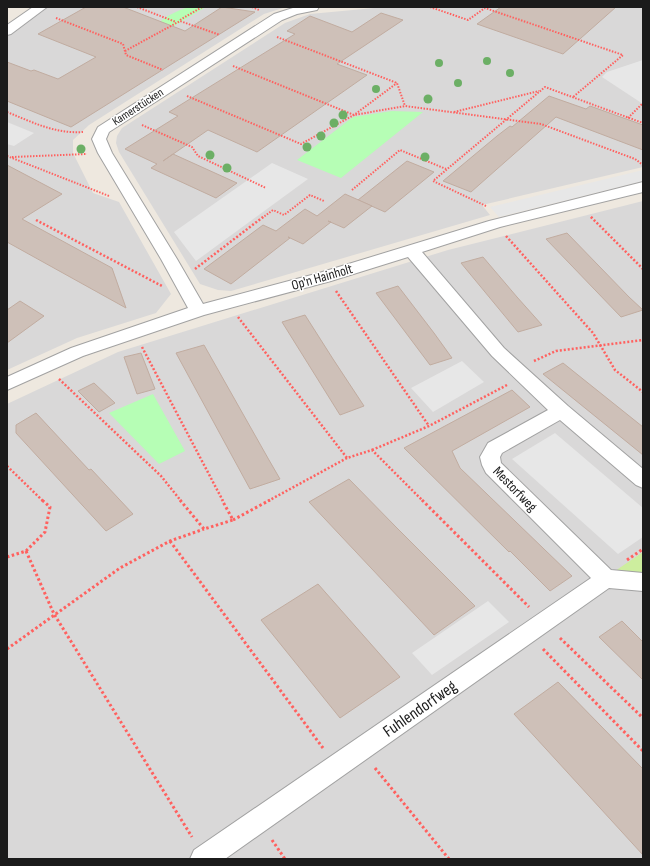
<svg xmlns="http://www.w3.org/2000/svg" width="650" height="866" font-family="'Sofia Sans Condensed',sans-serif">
<rect width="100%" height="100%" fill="#eee8df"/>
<g fill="#d9d8d8">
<path d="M45,7H286L264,14L89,125L73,140V153L93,193L119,202L171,294L156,313L77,338L7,370V36Z"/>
<path d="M385,7H643V167L482,205L490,215L231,291L218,290L200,284L119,152L116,143L117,136L122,128L285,23L310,14Z"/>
<path d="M643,201V859H7V404L118,352L448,250Z"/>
</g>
<path fill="#cdee9e" d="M643,552V573L631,575L615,571Z"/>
<g fill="#b6feb5">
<path d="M189,7H206L125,55C144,35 161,15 189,7Z"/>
<path d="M392,111L423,112L341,178L297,160L353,117Z"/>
<path d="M153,394L185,451L159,464L109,413Z"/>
</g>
<g fill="#e7e7e7">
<path d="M643,60V104L602,77L607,72Z"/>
<path d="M7,122L34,133L14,146L7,144Z"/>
<path d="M272,163L308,179L196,261L174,232Z"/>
<path d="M643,170V181L499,217L490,207Z"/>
<path d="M462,361L484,382L433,412L411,388Z"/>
<path d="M555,433L643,508V537L618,554L512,459Z"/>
<path d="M488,601L509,622L432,675L412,653Z"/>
</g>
<g fill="#cec0b8" stroke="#c1aca0">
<path d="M86,7H123L185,31L222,7L255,12L71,127L7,101V62L31,71L34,70L58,79L96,57L38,34Z"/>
<path d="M501,7H616L563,54L477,24Z"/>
<path d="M381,13L403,20L337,64L367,75L257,152L208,130L163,161L173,154L237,183L216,198L151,168L157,164L125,149L178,116L169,112L295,34L287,31L310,16L352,32Z"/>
<path d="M549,96L586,109L590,106L643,125V150L556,117L471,192L443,181L497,136L510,126L512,127Z"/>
<path d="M407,161L434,172L385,212L358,200Z"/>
<path d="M7,165L62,194L22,219L112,268L126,308L7,242Z"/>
<path d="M345,194L372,206L344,228L328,221L331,222L303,244L288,237L290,238L231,284L204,269L263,225L276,231L305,209L317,216Z"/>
<path d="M567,233L629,297L643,310L621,317L546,239Z"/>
<path d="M483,257L517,297L542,325L518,332L461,263Z"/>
<path d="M398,286L434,333L452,358L430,365L376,293Z"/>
<path d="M20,301L44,316L7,343V310Z"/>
<path d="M305,315L333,359L364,406L340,415L282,322Z"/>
<path d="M204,345L269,460L280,479L250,489L176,353Z"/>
<path d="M141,353L155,389L137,394L124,357Z"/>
<path d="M563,363L643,427V455L543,374Z"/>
<path d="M94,383L115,403L99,412L78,391Z"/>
<path d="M512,390L530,407L452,451L460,468L572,576L550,591L510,551L509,552L404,448Z"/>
<path d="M36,413L89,470L91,469L133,514L106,531L16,433V425Z"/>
<path d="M349,479L396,527L475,606L434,635L309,502Z"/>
<path d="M318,584L400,677L340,718L261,620Z"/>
<path d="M622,621L643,642V680L599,637Z"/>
<path d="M558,682L643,769V855L514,714Z"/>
</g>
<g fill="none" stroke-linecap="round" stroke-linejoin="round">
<defs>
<g id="minor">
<path d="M33,7H47L11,34L7,35V25Z"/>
<path d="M296,7H319L317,10L297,14L282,20L109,132L106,139L112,153L177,259L203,304L319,273L489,221L643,182V192L500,227L422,252L504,348L568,406L643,469V488L636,485L560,420L502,453L500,457L501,463L611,570L643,573V591L609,588L225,859H190L194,850L591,578L486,473L482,465L480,457L488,443L548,410L492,356L408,257L331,281L204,315L83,356L7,390V377L71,348L188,308L161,259L98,153L92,139L98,127L274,14Z"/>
</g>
</defs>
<use href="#minor" stroke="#a2a2a2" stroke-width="2"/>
<g stroke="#ff615f" stroke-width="2" stroke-dasharray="1.5 1.5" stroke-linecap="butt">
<path d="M137,7L176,22"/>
<path d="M252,7L259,10"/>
<path d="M430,7L468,20L485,8L623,55L573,97"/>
<path d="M56,18L123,44L126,55L163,70"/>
<path d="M180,20L202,7"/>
<path d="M277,37L397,83L405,106"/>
<path d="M125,51L180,21L220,35"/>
<path d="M233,66L354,115L405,106L541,124L635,159L643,165"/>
<path d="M187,96L301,144L354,115L397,83"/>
<path d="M7,112C32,122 55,134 83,132"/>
<path d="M454,112L539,91"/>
<path d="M628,118L643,103"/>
<path d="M142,125L192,147L198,156L266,188"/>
<path d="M7,156L109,196"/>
<path d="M12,157L87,154"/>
<path d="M352,190L400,150L446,169"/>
<path d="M486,206L433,181L545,87L643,123"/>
<path d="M591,217L592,218"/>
<path d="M262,218L273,210L284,215L310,195L324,201"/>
</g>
<g stroke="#ff615f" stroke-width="2.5" stroke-dasharray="2 2" stroke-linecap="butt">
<path d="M591,217L643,269"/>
<path d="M36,220L162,286"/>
<path d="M506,236L593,333L615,370L643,392"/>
<path d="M195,269L263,217"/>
<path d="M336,291L429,426"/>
<path d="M238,317L347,458L372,450L423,501"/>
<path d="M142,347L223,501"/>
<path d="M534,361L556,351L643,340"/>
<path d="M59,379L161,476L181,501"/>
<path d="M372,450L429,426L507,385"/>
<path d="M7,466L43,501"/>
<path d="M268,501L347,458"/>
</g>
<g stroke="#ff615f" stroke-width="3" stroke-dasharray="2.5 2.5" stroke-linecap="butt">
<path d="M180,500L204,529L233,520L222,500"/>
<path d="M422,500L529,607"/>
<path d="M233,520L270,500"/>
<path d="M170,541L323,748"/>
<path d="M26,551L54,614L192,837"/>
<path d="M7,557L26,551L45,532L50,507L42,500"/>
<path d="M627,560L643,549"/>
<path d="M560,638L643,718"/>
<path d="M7,649L120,568L170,541L204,529"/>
<path d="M543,649L643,751"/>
<path d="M375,768L449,859"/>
<path d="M272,840L285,859"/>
</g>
<use href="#minor" fill="#fff" fill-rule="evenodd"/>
</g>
<g fill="#6caf65">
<circle cx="487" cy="61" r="4"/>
<circle cx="439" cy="63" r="4"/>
<circle cx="510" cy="73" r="4"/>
<circle cx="458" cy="83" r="4"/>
<circle cx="376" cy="89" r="4"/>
<circle cx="428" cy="99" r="4.5"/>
<circle cx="343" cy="115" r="4.5"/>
<circle cx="334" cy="123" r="4.5"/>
<circle cx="321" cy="136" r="4.5"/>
<circle cx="307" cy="147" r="4.5"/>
<circle cx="81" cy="149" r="4.5"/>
<circle cx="210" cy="155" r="4.5"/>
<circle cx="425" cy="157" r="4.5"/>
<circle cx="227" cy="168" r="4.5"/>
</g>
<g text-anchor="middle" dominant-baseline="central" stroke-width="3" stroke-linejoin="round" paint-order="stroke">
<g font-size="12" fill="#1b1b1b" stroke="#fff">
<text transform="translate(138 107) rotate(-33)">Kamerstücken</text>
</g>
<g font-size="14" fill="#1b1b1b" stroke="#fff">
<text transform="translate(322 277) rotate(-16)">Op'n Hainholt</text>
<text transform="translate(515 489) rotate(46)">Mestorfweg</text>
</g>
<g font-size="17" fill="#1b1b1b" stroke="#fff">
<text transform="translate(420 709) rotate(-35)">Fuhlendorfweg</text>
</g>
</g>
<rect width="650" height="866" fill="none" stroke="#1b1b1b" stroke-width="16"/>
</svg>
